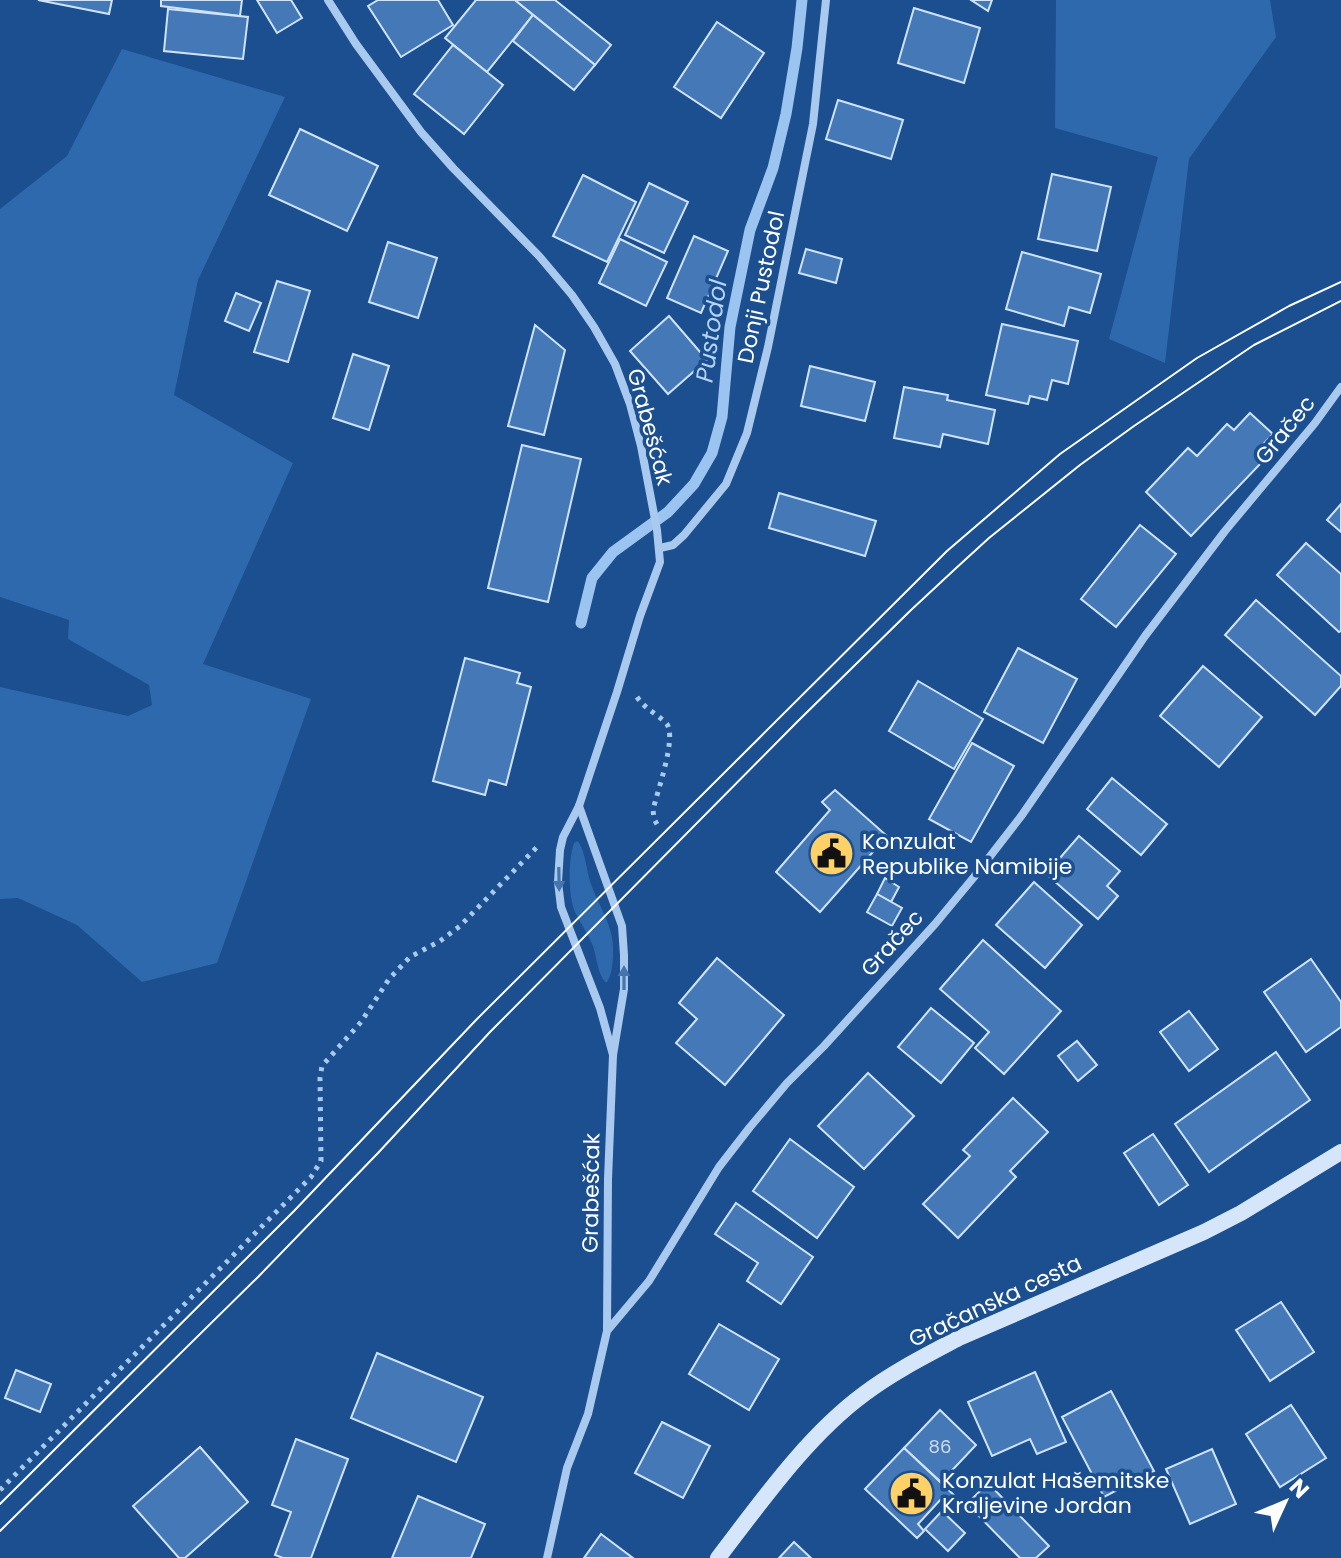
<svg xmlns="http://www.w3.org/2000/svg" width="1341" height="1558" font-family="Poppins,sans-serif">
<rect width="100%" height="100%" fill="#1b4f8f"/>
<g fill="#2e69ad">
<path d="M1056,0H1270L1276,37L1189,159L1165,363L1109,339L1158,157L1055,128Z"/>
<path d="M122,49L285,97L198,280L174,395L293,463L203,664L311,699L217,963L142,982L77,925L18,898L0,899V687L128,716L152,705L149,685L68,639L69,620L0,597V209L67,156Z"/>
<path d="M578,841C586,853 586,870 591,884C601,912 615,926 613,957C612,967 612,974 607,982H605C597,972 597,958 593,946C588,934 581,924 575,912C568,894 568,861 574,843Z"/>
</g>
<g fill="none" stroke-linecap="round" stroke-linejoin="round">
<path stroke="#9cc4f0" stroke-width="11" d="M581,623L592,578L613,552L668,512L694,484L712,453L722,417L730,327L750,230L773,168L786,114L797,48L802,0"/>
</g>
<g fill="#4478b7" stroke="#cfe3fa" stroke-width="2">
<path d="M38,0H112L109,14Z"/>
<path d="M161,0H242L240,16L161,6Z"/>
<path d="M257,0H291L302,18L277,33Z"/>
<path d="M378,0H438L453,25L401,57L368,6Z"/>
<path d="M476,0H515L533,15L487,72L445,38Z"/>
<path d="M515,0H555L611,45L595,65Z"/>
<path d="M971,0H992L988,11Z"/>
<path d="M914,8L980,28L964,83L898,63Z"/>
<path d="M168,9L248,17L243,59L164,51Z"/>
<path d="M533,15L595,65L574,90L513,41Z"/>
<path d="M717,22L764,53L721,118L674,87Z"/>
<path d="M453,45L503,85L464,134L414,94Z"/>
<path d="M838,100L903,120L891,159L826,139Z"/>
<path d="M300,129L378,166L347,231L269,195Z"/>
<path d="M1052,174L1111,187L1097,251L1038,239Z"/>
<path d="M583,175L636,202L607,262L553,236Z"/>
<path d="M649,183L688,202L664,253L625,235Z"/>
<path d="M694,236L728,251L701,313L667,298Z"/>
<path d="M620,239L667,262L646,306L599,283Z"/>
<path d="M388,242L437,258L418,318L369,302Z"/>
<path d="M806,249L842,259L836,283L799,273Z"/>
<path d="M1022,252L1101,274L1090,313L1069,307L1064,326L1006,309Z"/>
<path d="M277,281L310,291L288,362L254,352Z"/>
<path d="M236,293L261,303L249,331L225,321Z"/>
<path d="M669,316L707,360L668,394L630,351Z"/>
<path d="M1002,324L1078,341L1068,384L1052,380L1047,400L1030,396L1028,404L986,395Z"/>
<path d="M535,325L565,350L544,435L508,426Z"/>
<path d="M353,354L389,366L369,430L333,418Z"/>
<path d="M810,366L875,382L865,421L801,406Z"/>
<path d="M904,387L948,395L947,400L995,410L988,444L943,434L940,447L894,438Z"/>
<path d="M1250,413L1273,434L1255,453L1263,461L1191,536L1146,492L1188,448L1197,456L1227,424L1234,430Z"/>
<path d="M522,445L581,459L548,602L488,588Z"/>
<path d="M779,493L876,521L865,556L769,528Z"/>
<path d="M1341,504V532L1327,520Z"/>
<path d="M1140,525L1176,554L1116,627L1081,599Z"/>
<path d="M1306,543L1341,574V631L1339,632L1277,575Z"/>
<path d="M1256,600L1341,676V686L1315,715L1225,635Z"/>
<path d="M1018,648L1077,679L1043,743L984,712Z"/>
<path d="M465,658L520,673L517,683L531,687L506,785L489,780L485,795L433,781Z"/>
<path d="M1203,666L1262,717L1219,767L1160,716Z"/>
<path d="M918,681L983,719L954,769L889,731Z"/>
<path d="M972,743L1014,766L971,842L929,819Z"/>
<path d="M1112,778L1167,824L1141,855L1087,809Z"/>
<path d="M835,790L887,836L820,912L776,872L830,810L822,802Z"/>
<path d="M1079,836L1120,871L1107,886L1118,896L1098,919L1046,874Z"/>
<path d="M885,878L899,887L891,902L877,894Z"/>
<path d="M1034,882L1082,925L1045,968L996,925Z"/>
<path d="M877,894L902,908L892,926L867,912Z"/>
<path d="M983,940L1061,1011L1004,1074L975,1048L989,1032L940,989Z"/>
<path d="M717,958L784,1015L725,1085L676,1043L697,1019L679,1003Z"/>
<path d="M1311,959L1341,1002V1027L1306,1052L1264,992Z"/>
<path d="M931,1008L974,1043L941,1083L898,1047Z"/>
<path d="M1189,1011L1218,1049L1189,1071L1160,1032Z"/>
<path d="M1077,1041L1097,1065L1078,1081L1058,1056Z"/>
<path d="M1276,1052L1310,1100L1209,1172L1175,1124Z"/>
<path d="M868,1073L914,1116L864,1169L818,1126Z"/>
<path d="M1013,1098L1048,1132L1010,1171L1016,1177L958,1238L923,1204L970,1156L963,1150Z"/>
<path d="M1153,1134L1188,1185L1159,1205L1124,1153Z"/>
<path d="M790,1139L854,1187L817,1238L753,1191Z"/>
<path d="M736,1203L813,1257L781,1304L747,1281L758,1263L715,1234Z"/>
<path d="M1281,1302L1314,1352L1270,1381L1236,1330Z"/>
<path d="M719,1324L779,1359L749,1410L689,1374Z"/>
<path d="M377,1353L483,1397L456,1462L351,1418Z"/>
<path d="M16,1370L51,1384L40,1412L5,1398Z"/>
<path d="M1035,1372L1066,1442L1037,1454L1030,1439L992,1456L968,1402Z"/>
<path d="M1111,1391L1154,1471L1104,1497L1062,1417Z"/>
<path d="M1291,1405L1326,1458L1280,1487L1246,1434Z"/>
<path d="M940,1410L976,1445L941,1482L904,1448Z"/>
<path d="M662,1422L710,1446L683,1498L635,1473Z"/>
<path d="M296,1439L348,1459L311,1558H283L275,1555L291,1512L272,1505Z"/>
<path d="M200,1447L248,1502L185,1558H179L133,1506Z"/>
<path d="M904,1448L956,1497L948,1505L942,1498L918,1524L924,1531L917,1538L865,1489Z"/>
<path d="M1212,1449L1236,1504L1190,1524L1166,1469Z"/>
<path d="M988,1483L1049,1546L1036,1558H1020L967,1504Z"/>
<path d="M418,1496L485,1524L471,1558H392Z"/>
<path d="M942,1511L965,1533L948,1551L925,1529Z"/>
<path d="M601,1534L633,1558H584Z"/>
<path d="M794,1542L811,1558H779Z"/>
</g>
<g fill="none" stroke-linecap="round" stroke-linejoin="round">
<g stroke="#a9c9ee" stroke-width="5" stroke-dasharray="4 6" stroke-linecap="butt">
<path d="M637,697C645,709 657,714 666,723C678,735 657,792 653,810L654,819L658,826"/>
<path d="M0,1490L311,1177L321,1161L320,1078L322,1066L361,1022L389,979L410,957L440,941L460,926L538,846"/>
</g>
<g stroke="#a9c9ee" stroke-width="8">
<path d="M328,0L356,44L421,132L453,168L539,256L572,295L594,327L615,364L630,404L641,446L657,530L660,562L640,616L617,692L579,806L563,837L560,850L558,882L561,907L600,1008L613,1055"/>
<path d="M660,548L673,545L684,535L726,484L747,433L768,347L813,124L826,0"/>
<path d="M579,806L622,926L624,955V989L613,1055L608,1179L607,1330"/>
<path d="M547,1558L567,1468L588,1414L607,1331L649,1281L719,1167L750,1127L787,1083L824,1046L935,924L974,877L1022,815L1145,636L1225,531L1315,423L1341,387"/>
</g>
<path stroke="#d6e6fa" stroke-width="16" d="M718,1558C761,1502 807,1436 864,1394C893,1372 927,1355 959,1338L1204,1232L1241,1213L1341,1152"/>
<g stroke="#fff" stroke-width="2">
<path d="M0,1504L294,1211L477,1019L947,551L1060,454L1197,358L1289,306L1341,282"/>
<path d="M0,1531L258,1277L378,1153L490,1032L797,722L910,611L954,570L989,538L1080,465L1134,426L1254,345L1341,301"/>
</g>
</g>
<defs><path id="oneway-solid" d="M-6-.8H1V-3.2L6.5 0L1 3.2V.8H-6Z" transform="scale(2)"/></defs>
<g fill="#4674ac">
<use href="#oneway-solid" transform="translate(559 879) rotate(89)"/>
<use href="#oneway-solid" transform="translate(624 978) rotate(-90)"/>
</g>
<defs>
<symbol id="civic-disc" viewBox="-11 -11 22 22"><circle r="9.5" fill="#ffd166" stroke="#1b4f8f"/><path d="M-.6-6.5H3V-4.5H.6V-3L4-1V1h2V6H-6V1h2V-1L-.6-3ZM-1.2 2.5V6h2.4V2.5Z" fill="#111"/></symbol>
</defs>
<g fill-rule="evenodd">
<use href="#civic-disc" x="806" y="828" width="51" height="51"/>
<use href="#civic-disc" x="886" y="1468" width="51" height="51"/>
</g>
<g text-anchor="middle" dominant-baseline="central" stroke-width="7" stroke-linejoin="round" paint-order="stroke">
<g font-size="18" fill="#d0dded">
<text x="940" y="1446">86</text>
</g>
<g font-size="22" fill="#fff" stroke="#1b4f8f">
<text transform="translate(761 287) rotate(-78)">Donji Pustodol</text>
<text transform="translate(650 427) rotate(75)">Grabešćak</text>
<text transform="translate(1285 430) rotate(-51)">Gračec</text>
<text transform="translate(892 943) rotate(-48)">Gračec</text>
<text transform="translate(591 1193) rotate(-89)">Grabešćak</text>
<text transform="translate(995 1301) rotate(-25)">Gračanska cesta</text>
</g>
<g font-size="22" fill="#fff" stroke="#1b4f8f" text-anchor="start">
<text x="862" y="841">Konzulat<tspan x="862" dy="25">Republike Namibije</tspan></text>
<text x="942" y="1480">Konzulat Hašemitske<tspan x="942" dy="25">Kraljevine Jordan</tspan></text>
</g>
<g font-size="24" font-style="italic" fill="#b5d3f5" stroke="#1b4f8f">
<text transform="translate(711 331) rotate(-82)">Pustodol</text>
</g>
</g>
<g transform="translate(1285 1502) rotate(46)" stroke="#1b4f8f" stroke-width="6" paint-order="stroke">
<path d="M0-6L14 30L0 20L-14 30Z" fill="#ffffff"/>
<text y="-12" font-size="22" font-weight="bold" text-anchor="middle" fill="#ffffff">N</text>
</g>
</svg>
